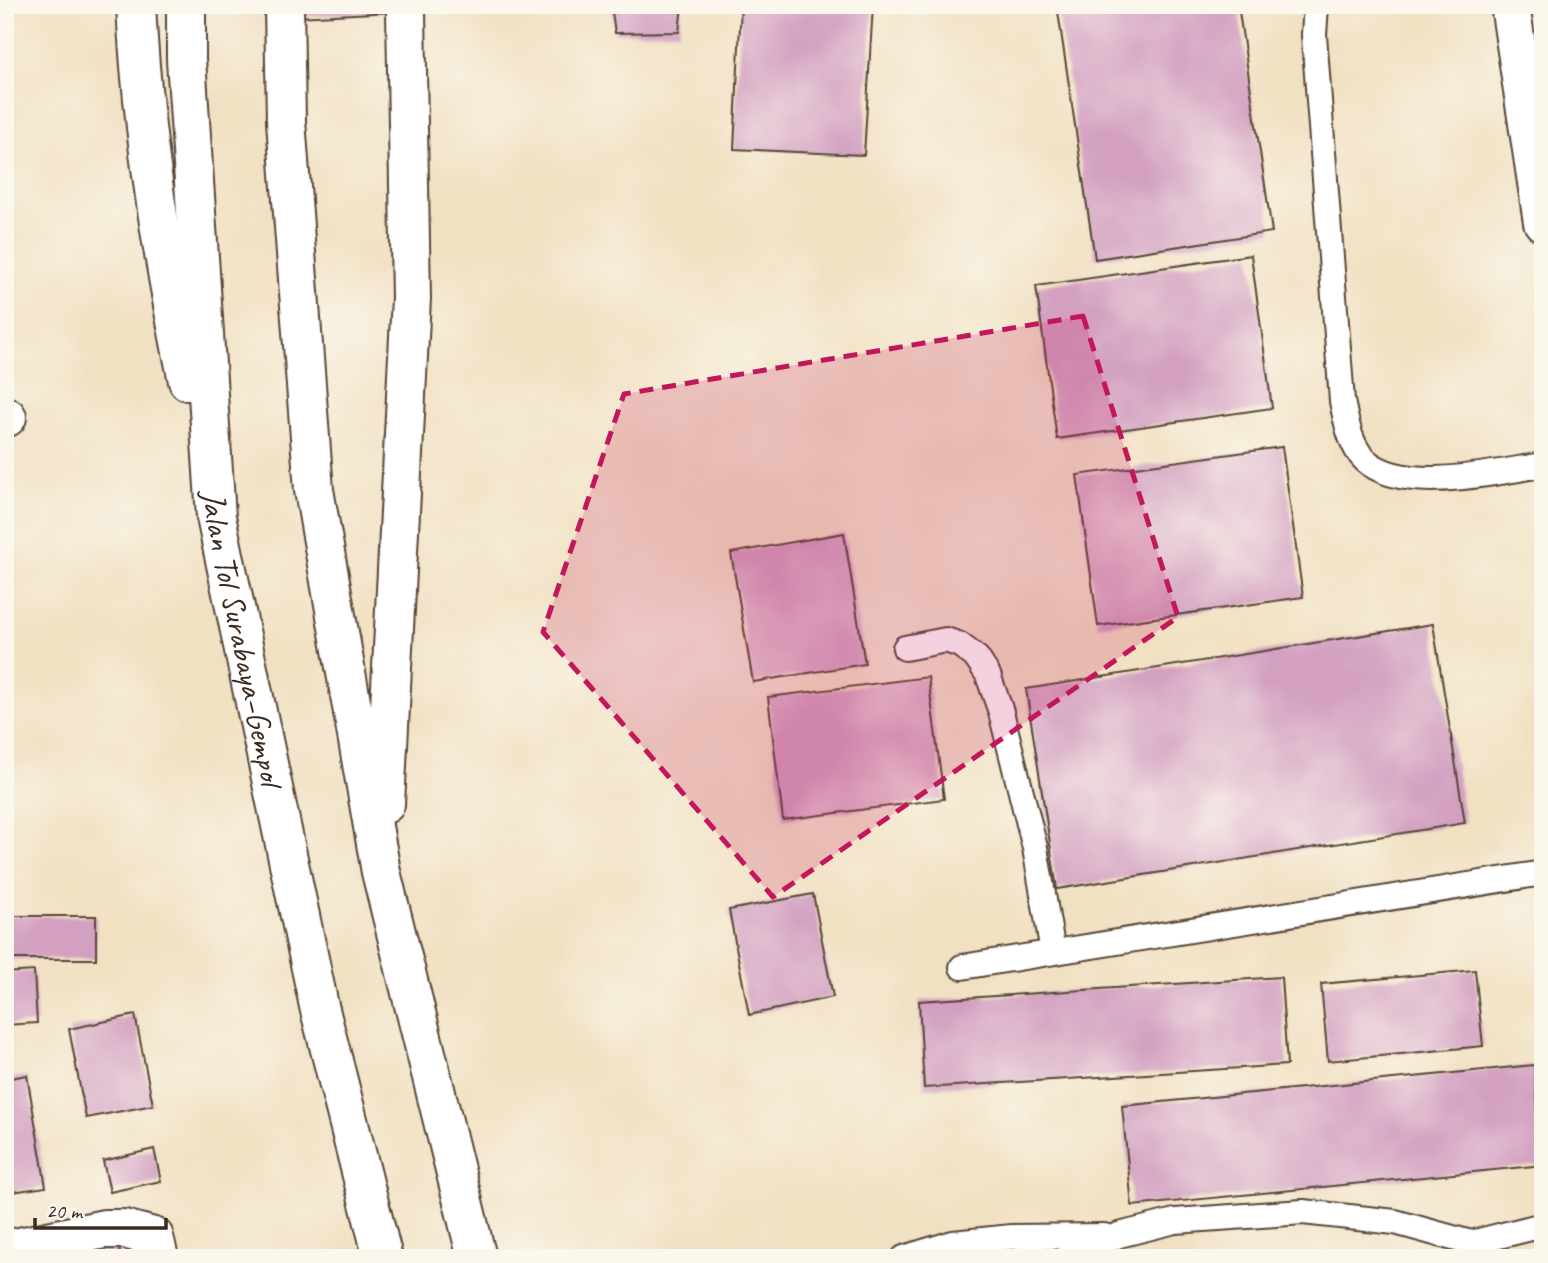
<svg xmlns="http://www.w3.org/2000/svg" width="1548" height="1263" font-family="Caveat,sans-serif">
<rect width="100%" height="100%" fill="#fbf7ec"/>
<filter id="ink" filterUnits="userSpaceOnUse"><feTurbulence type="fractalNoise" baseFrequency=".0143" numOctaves="2"/><feDisplacementMap in="SourceGraphic" scale="14" xChannelSelector="R" yChannelSelector="G"/><feConvolveMatrix kernelMatrix="1 2 1 2 8 2 1 2 1" color-interpolation-filters="sRGB"/></filter>
<filter id="wash" filterUnits="userSpaceOnUse"><feTurbulence type="fractalNoise" baseFrequency=".00686" numOctaves="4" result="noise"/><feDisplacementMap in="SourceGraphic" scale="28" xChannelSelector="R" yChannelSelector="G"/><feGaussianBlur stdDeviation="1.57" result="paint"/><feColorMatrix in="noise" values="0 0 0 0 0 0 0 0 0 0 0 0 0 0 0 0 0 1.4 0 .05"/><feComposite in="paint" operator="in"/></filter>
<g filter="url(#wash)">
<rect width="100%" height="100%" fill="#f1e1c3"/>
<g id="blocks">
<g fill="#d3a0c1">
<path d="M296,5H488V7L297,17Z"/>
<path d="M611,5H682L679,32L615,33Z"/>
<path d="M741,5H873L864,155L734,149Z"/>
<path d="M1057,5H1238L1272,232L1095,259Z"/>
<path d="M1251,255L1272,408L1057,439L1036,286Z"/>
<path d="M1282,447L1303,597L1098,626L1077,475Z"/>
<path d="M844,533L865,664L753,682L731,553Z"/>
<path d="M1433,624L1465,823L1057,889L1026,689Z"/>
<path d="M928,677L944,799L783,820L768,697Z"/>
<path d="M813,894L833,997L749,1015L729,910Z"/>
<rect x="5" y="916" width="91" height="43"/>
<path d="M1475,970L1483,1046L1328,1061L1321,984Z"/>
<path d="M34,971L37,1023L5,1025V973Z"/>
<path d="M1281,977L1287,1065L924,1088L919,1001Z"/>
<path d="M135,1015L153,1105L86,1118L69,1029Z"/>
<path d="M1534,1065L1543,1165L1132,1206L1122,1106Z"/>
<path d="M27,1075L46,1187L5,1193V1079Z"/>
<path d="M154,1149L161,1181L110,1192L103,1161Z"/>
<path d="M117,1238L121,1258H47Z"/>
</g>
</g>
</g>
<g filter="url(#ink)">
<use href="#blocks" fill-opacity="0" stroke="#564537" stroke-width="2"/>
<g fill="none" stroke-linecap="round" stroke-linejoin="round">
<defs>
<g id="service">
<path d="M1316,5L1314,35L1342,401C1346,420 1350,446 1365,460C1404,495 1495,472 1543,465"/>
<path d="M905,648L946,640L960,645L977,658L988,675L1001,712L1035,848L1053,952"/>
<path d="M962,967L1543,873"/>
<path d="M904,1258L953,1243L1012,1237L1104,1236"/>
<path d="M1066,1258L1119,1235L1175,1221L1303,1212L1395,1222L1471,1243L1543,1225"/>
</g>
<g id="minor">
<path d="M5,417H7"/>
<path d="M5,1250L104,1229H124L154,1237L159,1258"/>
</g>
<path id="secondary" d="M1510,5L1543,222"/>
<g id="motorway">
<path d="M136,5C142,132 162,257 188,381"/>
<path id="s1" d="M186,5V59L216,517L319,1006L383,1258"/>
<path d="M284,5L286,121L314,490L381,872L477,1258"/>
<path d="M385,804L411,298L406,12"/>
</g>
</defs>
<use href="#service" stroke="#564537" stroke-width="28"/>
<use href="#minor" stroke="#564537" stroke-width="42"/>
<use href="#secondary" stroke="#564537" stroke-width="42"/>
<use href="#motorway" stroke="#564537" stroke-width="42"/>
<use href="#service" stroke="#fff" stroke-width="24"/>
<use href="#minor" stroke="#fff" stroke-width="38"/>
<use href="#secondary" stroke="#fff" stroke-width="38"/>
<use href="#motorway" stroke="#fff" stroke-width="38"/>
</g>
</g>
<path fill="#c2185b" fill-opacity="0.2" stroke="#c2185b" stroke-width="5" stroke-dasharray="14 9" stroke-linejoin="round" d="M1083,316L1178,617L773,897L543,632L624,394Z"/>
<g text-anchor="middle" dominant-baseline="central" stroke-width="5" stroke-linejoin="round" paint-order="stroke">
<g font-size="33" fill="#3b2a1e" stroke="#fbf7ec">
<text stroke="none"><textPath href="#s1" startOffset="637">Jalan Tol Surabaya–Gempol</textPath></text>
</g>
</g>
<rect width="1548" height="1263" fill="none" stroke="#fbf7ec" stroke-width="28"/>
<path d="M35 1218v10h131v-10" fill="none" stroke="#3b2a1e" stroke-width="3.5"/>
<text x="46" y="1218" font-size="21" fill="#3b2a1e" stroke="#fbf7ec" stroke-width="5" paint-order="stroke">20 m</text>
</svg>
